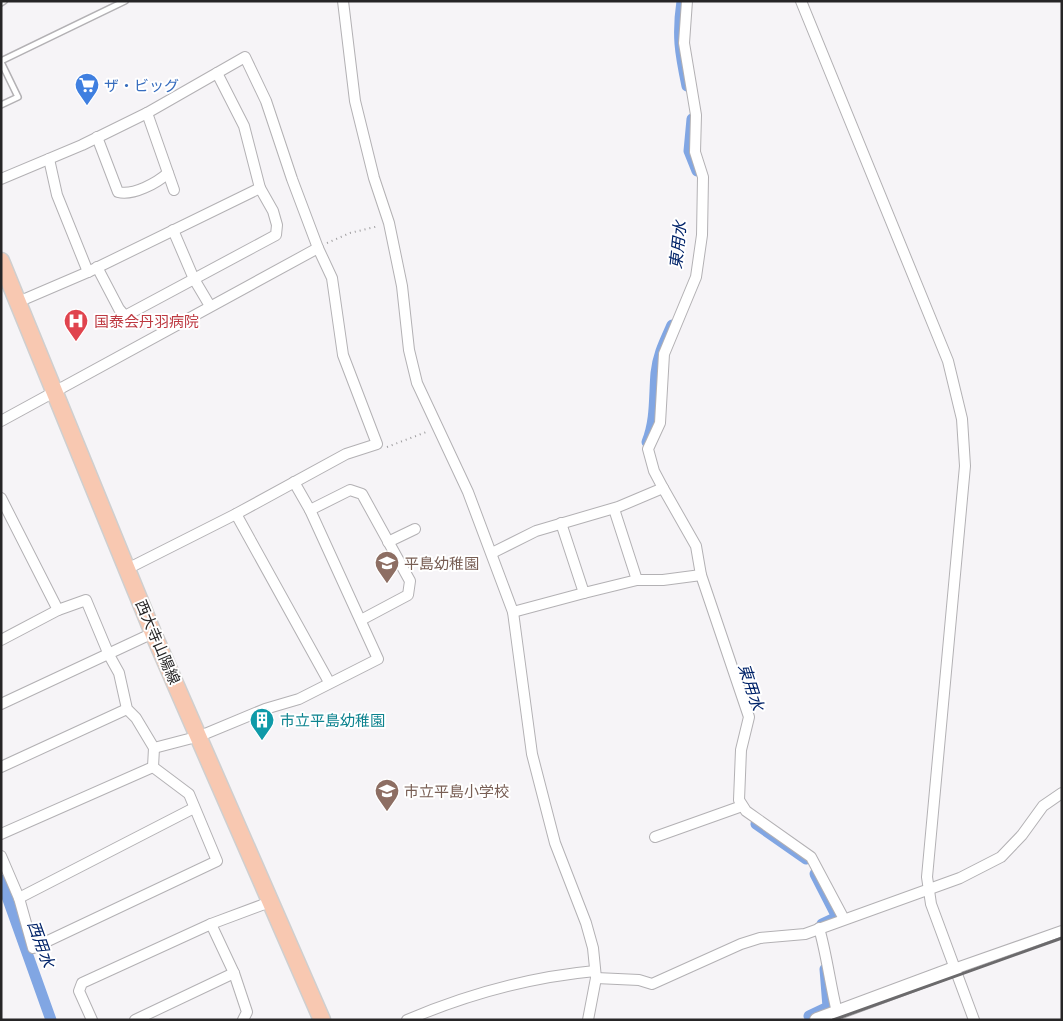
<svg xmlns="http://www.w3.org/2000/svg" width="1063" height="1021" font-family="Montserrat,'Noto Sans JP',sans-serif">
<rect width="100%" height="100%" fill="#f6f4f7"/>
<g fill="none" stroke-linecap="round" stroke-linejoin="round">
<g stroke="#81a6e3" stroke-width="11">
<path d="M682,1C677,35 680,53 687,86"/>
<path d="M692,119L689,151L697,171"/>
<path d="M647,442C656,420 654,396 656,373C658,354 665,341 672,325"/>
<path d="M756,824L806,859"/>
<path d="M815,874L837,917L822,924"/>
<path d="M1,880L51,1020"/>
<path d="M809,1016L828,1007L825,969"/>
</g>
<defs>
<g id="lane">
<path d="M1,3L4,1"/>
<path d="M1,61L125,1"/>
<path d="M1,62L18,97L1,105"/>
</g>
<g id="street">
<path d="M343,1L355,101L374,178L389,223L402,286L409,350L417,383L468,492L513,612L532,754L555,843L586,923L593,948L596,978L588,1020"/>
<path d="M801,1L948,361L962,419L965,466L927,877L931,904L974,1020"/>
<path d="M147,113L174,190"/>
<path d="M97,137L118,192C133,196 157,183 168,173"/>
<path d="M49,159L57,195L88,272"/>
<path d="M1,179L82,145L147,113L245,57L266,101L292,179L318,248L332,278L343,355L377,444L346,454L236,514L127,569"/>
<path d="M173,230L194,279L210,306"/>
<path d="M97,267L119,309L125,316L276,235L277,225L273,211L260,188L244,126L217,73"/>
<path d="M18,302L88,272L260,188"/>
<path d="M1,421L318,248"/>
<path d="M663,488L696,546L701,575L749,717L741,750L739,800L746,811L811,857L844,919"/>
<path d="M1,498L58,610"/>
<path d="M614,509L637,580H663L701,575"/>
<path d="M310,510L350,490L362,494L410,581L408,595L361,620"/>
<path d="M236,514L329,682"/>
<path d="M561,523L584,593L637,580"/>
<path d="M388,542L415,529"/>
<path d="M492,553L536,531L618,507L663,488L654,471L648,449L660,423L664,354L696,277L702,235L703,177L695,152L696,115L684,43L687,1"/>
<path d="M513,612L584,593"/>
<path d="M1,640L58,610L86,600L109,655L119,673L127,709L136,718L154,748L153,767L189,794L217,861L33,948L19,898L1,856"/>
<path d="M1,704L153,633"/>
<path d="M154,748L200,736L265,709L299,699L378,659L310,510L294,482"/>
<path d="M1,767L127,709"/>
<path d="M1,834L153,767"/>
<path d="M655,837L742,806"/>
<path d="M19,898L194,808"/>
<path d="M211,924L270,902"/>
<path d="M819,928C827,956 830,984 837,1012"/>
<path d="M954,969L1062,931"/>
<path d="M596,978L639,980L652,984L741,944L760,938L805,934L960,878L1001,857L1022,835L1043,806L1062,793"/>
<path d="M92,1020L79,991L82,983L211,924L234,973L247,1012L243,1020"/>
<path d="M135,1020L234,973"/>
<path d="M407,1020C468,994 530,977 595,971"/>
</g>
<path id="secondary" d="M817,1020L954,969"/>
<path id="primary" d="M1,261L153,633L322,1020"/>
</defs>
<use href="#lane" stroke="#b3b1b4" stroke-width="8"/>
<use href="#street" stroke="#b3b1b4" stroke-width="12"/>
<use href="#secondary" stroke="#b3b1b4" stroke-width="16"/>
<use href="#primary" stroke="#cfcfcf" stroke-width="19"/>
<g stroke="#9e9d9f" stroke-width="2" stroke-dasharray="1 4" stroke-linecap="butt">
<path d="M327,243L350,233L379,226"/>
<path d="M387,447L429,431"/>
</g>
<use href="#lane" stroke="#fff" stroke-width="5"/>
<use href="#street" stroke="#fff" stroke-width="10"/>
<use href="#secondary" stroke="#fff" stroke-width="14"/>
<use href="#primary" stroke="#f8c8b1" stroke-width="16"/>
<path stroke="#6b6a6c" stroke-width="3" d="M833,1020L1062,938"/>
</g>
<defs>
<symbol id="supermarket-pin" viewBox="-11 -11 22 30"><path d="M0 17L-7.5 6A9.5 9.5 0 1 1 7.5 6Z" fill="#3f7fe0" stroke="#fff"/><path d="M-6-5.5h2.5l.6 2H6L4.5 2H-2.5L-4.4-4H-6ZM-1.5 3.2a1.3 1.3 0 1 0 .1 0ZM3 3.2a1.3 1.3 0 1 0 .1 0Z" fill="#fff"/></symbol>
<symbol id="hospital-pin" viewBox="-11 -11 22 30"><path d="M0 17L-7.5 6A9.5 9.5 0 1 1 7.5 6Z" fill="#e0444e" stroke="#fff"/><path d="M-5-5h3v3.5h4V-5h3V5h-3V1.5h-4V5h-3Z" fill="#fff"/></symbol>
<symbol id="school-pin" viewBox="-11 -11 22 30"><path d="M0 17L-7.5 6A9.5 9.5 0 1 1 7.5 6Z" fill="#8d6e63" stroke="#fff"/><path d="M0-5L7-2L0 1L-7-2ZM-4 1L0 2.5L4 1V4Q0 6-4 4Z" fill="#fff"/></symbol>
<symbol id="building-pin" viewBox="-11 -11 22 30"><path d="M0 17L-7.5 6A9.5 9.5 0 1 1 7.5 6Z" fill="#0f9aa8" stroke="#fff"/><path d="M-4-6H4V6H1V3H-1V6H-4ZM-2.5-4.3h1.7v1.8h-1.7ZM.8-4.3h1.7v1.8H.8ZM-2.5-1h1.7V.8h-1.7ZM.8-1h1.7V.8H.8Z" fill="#fff"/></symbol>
</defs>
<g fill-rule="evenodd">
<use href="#supermarket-pin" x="73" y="71" width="28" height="38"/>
<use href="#hospital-pin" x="62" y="307" width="28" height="38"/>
<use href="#school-pin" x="373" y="549" width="28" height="38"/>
<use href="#building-pin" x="248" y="706" width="28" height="38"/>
<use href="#school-pin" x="373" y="777" width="28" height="38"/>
</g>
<g text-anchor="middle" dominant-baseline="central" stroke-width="4" stroke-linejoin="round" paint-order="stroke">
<g font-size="15" fill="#366cbe" stroke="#fff" text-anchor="start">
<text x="104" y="85">ザ・ビッグ</text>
</g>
<g font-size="15" fill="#be3a42" stroke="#fff" text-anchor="start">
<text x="94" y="321">国泰会丹羽病院</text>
</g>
<g font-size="15" fill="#785e54" stroke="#fff" text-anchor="start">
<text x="404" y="563">平島幼稚園</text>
<text x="404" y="791">市立平島小学校</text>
</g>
<g font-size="15" fill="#262526" stroke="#fff">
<text transform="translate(158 642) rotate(67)">西大寺山陽線</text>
</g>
<g font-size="15" fill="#0d838f" stroke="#fff" text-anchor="start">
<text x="280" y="720">市立平島幼稚園</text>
</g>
<g font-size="16" font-style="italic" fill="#002369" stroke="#fff">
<text transform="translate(678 245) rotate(-84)">東用水</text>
<text transform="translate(751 687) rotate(72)">東用水</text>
<text transform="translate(41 944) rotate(70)">西用水</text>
</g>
</g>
<rect width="1063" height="1021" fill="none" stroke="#262526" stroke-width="5"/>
</svg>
